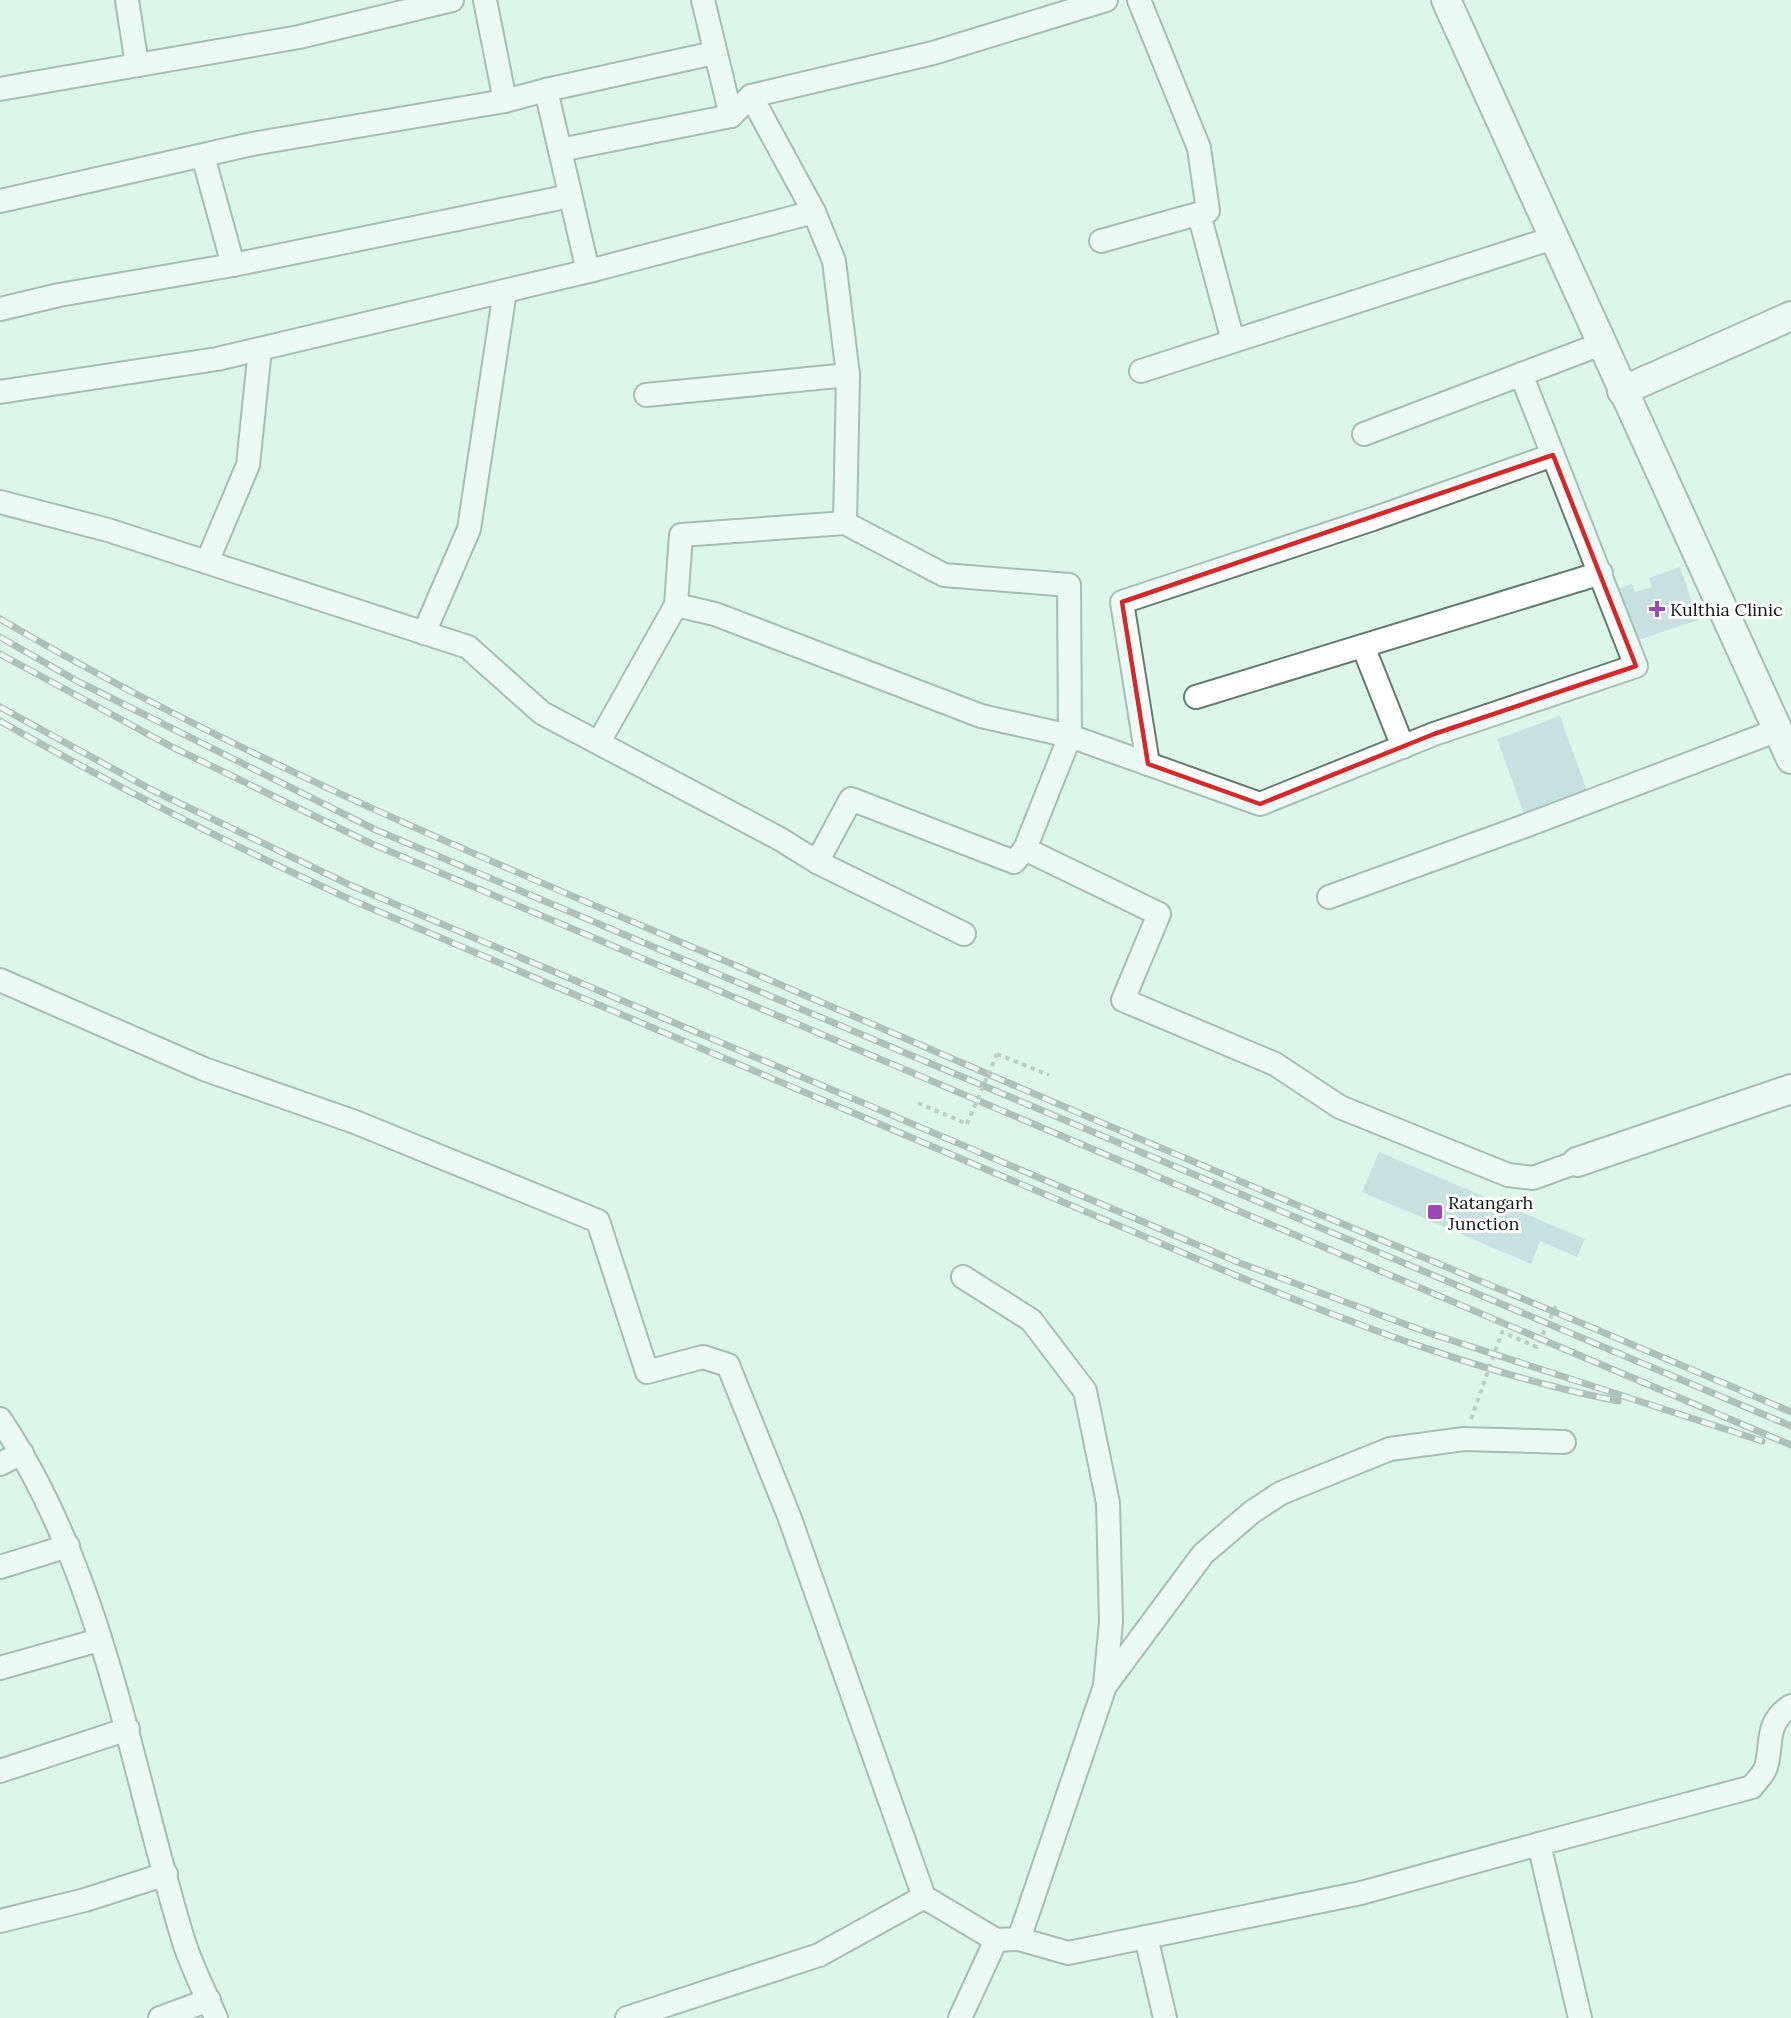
<svg xmlns="http://www.w3.org/2000/svg" width="1791" height="2018" font-family="Lora,serif">
<rect width="100%" height="100%" fill="#dcf6ec"/>
<g fill="#aecacc">
<path d="M1680,567L1698,620L1630,643L1611,591L1632,584L1635,592L1652,587L1649,578Z"/>
<path d="M1560,716L1590,799L1527,822L1497,739Z"/>
<path d="M1379,1152L1585,1239L1577,1257L1540,1241L1531,1264L1362,1192Z"/>
</g>
<g fill="none" stroke-linecap="round" stroke-linejoin="round">
<defs>
<g id="minor">
<path d="M127,0L137,65"/>
<path d="M485,0L505,101L546,90L588,271"/>
<path d="M703,0L731,116"/>
<path d="M0,89L299,37L452,0"/>
<path d="M546,90L714,53"/>
<path d="M560,150L731,116L751,96"/>
<path d="M203,156L233,265"/>
<path d="M0,201L252,144L505,101"/>
<path d="M1199,214L1233,341"/>
<path d="M1101,241L1208,211L1199,148L1139,0"/>
<path d="M0,309L59,295L233,265L570,196"/>
<path d="M1141,371L1553,238"/>
<path d="M0,392L217,359L597,269L814,212L751,96L933,53L1106,0"/>
<path d="M646,395L848,375"/>
<path d="M1364,434L1601,344"/>
<path d="M0,502L108,530L468,647L542,713L780,839L817,862L964,934"/>
<path d="M207,562L248,465L260,349"/>
<path d="M676,605L715,614L981,716L1070,736L1069,585L944,575L845,523"/>
<path d="M424,633L469,529L505,291"/>
<path d="M1363,646L1403,747"/>
<path d="M1196,697L1601,573"/>
<path d="M599,742L676,605L681,535L845,523L848,375L834,261L814,212"/>
<path d="M1148,764L1122,602L1373,519L1553,455"/>
<path d="M1025,849L1070,736L1260,804L1434,734L1636,666L1521,374"/>
<path d="M817,862L851,799L1014,862L1025,849L1159,914L1123,1000L1275,1064L1340,1107L1508,1175L1533,1178L1577,1162"/>
<path d="M1329,897L1525,826L1778,730"/>
<path d="M0,980L204,1069L355,1122L598,1221L647,1372L703,1357L728,1365L789,1516L924,1897"/>
<path d="M963,1277L1031,1320L1085,1391L1108,1503L1111,1622L1105,1685"/>
<path d="M0,1419C103,1573 130,1765 183,1939C191,1966 205,1992 216,2018"/>
<path d="M0,1464L22,1453"/>
<path d="M0,1567L68,1546"/>
<path d="M0,1668L99,1640"/>
<path d="M0,1771L128,1729"/>
<path d="M1539,1844L1752,1787C1756,1781 1764,1774 1766,1767C1773,1744 1764,1723 1791,1706"/>
<path d="M0,1921L85,1900L166,1874"/>
<path d="M1146,1937L1165,2018"/>
<path d="M1019,1939L1105,1686L1203,1554L1252,1512L1281,1493L1390,1449L1464,1439L1564,1442"/>
<path d="M160,2018L209,2000"/>
<path d="M627,2018L819,1955L924,1897L996,1940L1019,1939L1068,1953L1361,1893L1539,1844L1580,2018"/>
<path d="M960,2018L996,1940"/>
</g>
<g id="tertiary">
<path d="M1446,0L1791,759"/>
<path d="M1622,391L1791,316"/>
<path d="M1577,1162L1791,1089"/>
</g>
</defs>
<use href="#minor" stroke="#637b72" stroke-width="26"/>
<use href="#tertiary" stroke="#637b72" stroke-width="32"/>
<g stroke="#8fa29b" stroke-width="4" stroke-dasharray="4.5 4.5" stroke-linecap="butt">
<path d="M997,1054L1049,1075"/>
<path d="M918,1103L967,1124"/>
<path d="M1471,1419L1502,1332L1537,1347L1557,1304"/>
</g>
<use href="#minor" stroke="#fff" stroke-width="22"/>
<use href="#tertiary" stroke="#fff" stroke-width="28"/>
<defs>
<g id="rail">
<path d="M0,619C236,757 488,860 739,967C917,1043 1095,1121 1273,1195C1446,1267 1619,1338 1791,1412"/>
<path d="M0,637L77,681L376,830L1791,1426"/>
<path d="M0,654L170,746L370,843L1791,1445"/>
<path d="M0,707L152,790L350,885L1240,1263L1429,1333L1762,1441"/>
<path d="M0,721C113,785 229,844 347,898L1235,1275C1355,1325 1490,1376 1618,1401"/>
</g>
</defs>
<use href="#rail" stroke="#6f807a" stroke-width="7"/>
<use href="#rail" stroke="#fff" stroke-width="4.5" stroke-dasharray="14" stroke-linecap="butt"/>
<path stroke="#8fa29b" stroke-width="4" stroke-dasharray="4.5 4.5" stroke-linecap="butt" d="M967,1124L997,1054"/>
</g>
<path d="M0 0H1791V2018H0ZM1553,455L1636,666L1434,734L1260,804L1148,764L1122,602Z" fill="#dcf6ec" fill-opacity=".55" fill-rule="evenodd"/>
<path fill="none" stroke="#d62828" stroke-width="4.5" stroke-linejoin="round" d="M1553,455L1636,666L1434,734L1260,804L1148,764L1122,602Z"/>
<g fill="#9c49b8" stroke="#fff" stroke-width="2">
<path d="M1654 600h6v6h6v6h-6v6h-6v-6h-6v-6h6z"/>
<rect x="1427" y="1204" width="16" height="16" rx="3"/>
</g>
<g text-anchor="middle" dominant-baseline="central" stroke-width="6" stroke-linejoin="round" paint-order="stroke">
<g font-size="18" fill="#0d1613" stroke="#fff" text-anchor="start">
<text x="1670" y="609">Kulthia Clinic</text>
<text x="1448" y="1202">Ratangarh<tspan x="1448" dy="21">Junction</tspan></text>
</g>
</g>
</svg>
